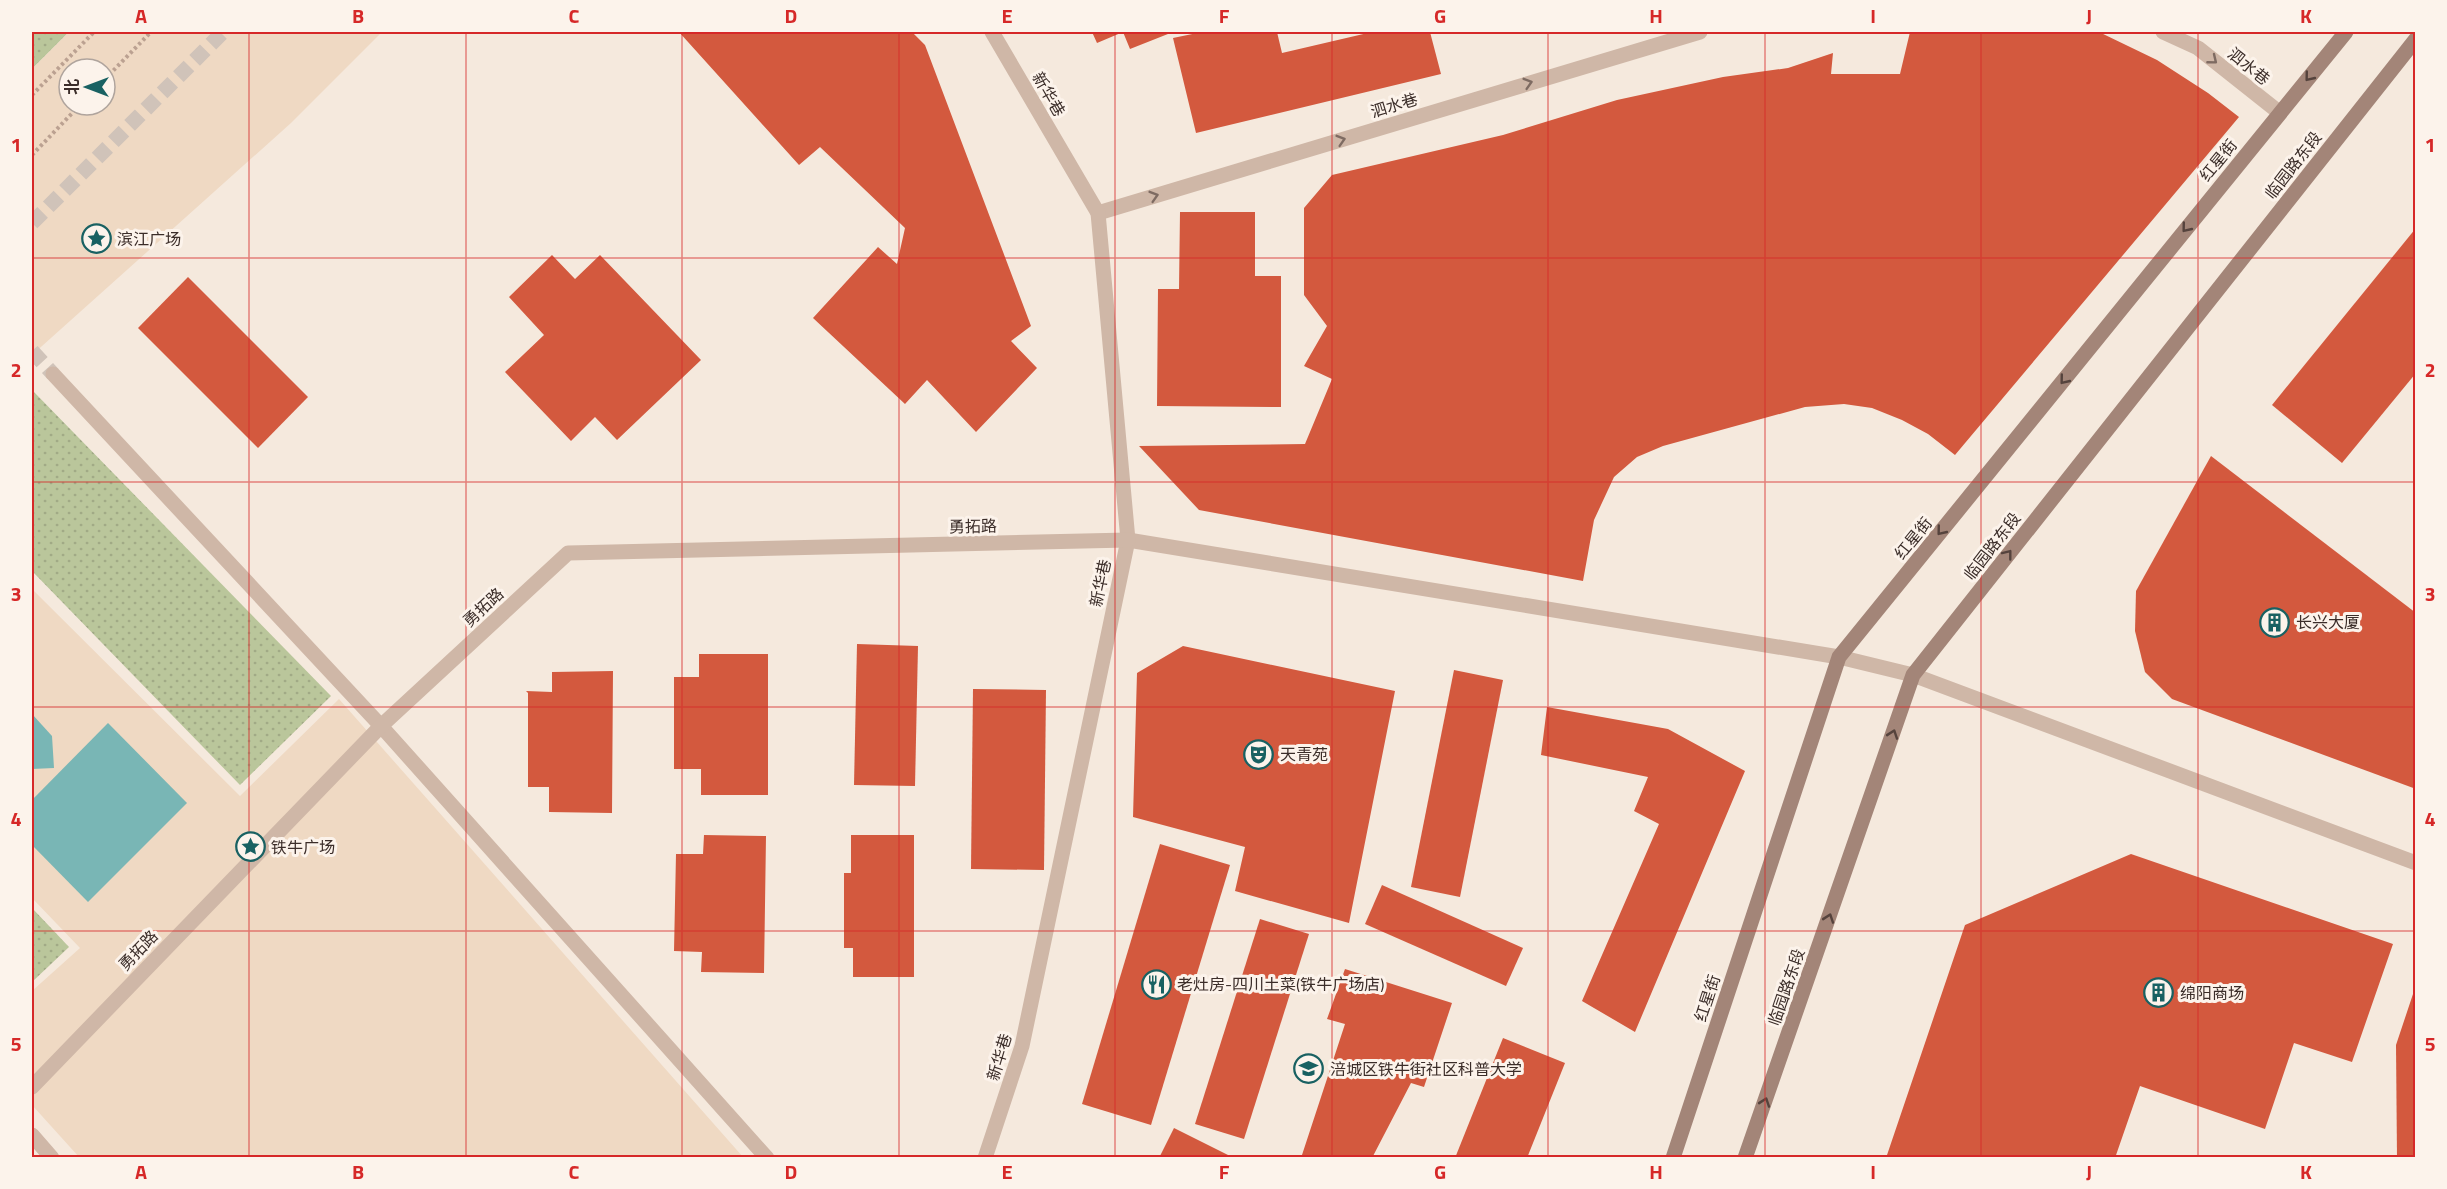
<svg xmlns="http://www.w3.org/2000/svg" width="2447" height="1189" font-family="'Titillium Web','Noto Sans SC',sans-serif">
<defs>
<pattern id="grass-dots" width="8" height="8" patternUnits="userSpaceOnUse" patternTransform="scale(1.5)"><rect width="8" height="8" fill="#bac69b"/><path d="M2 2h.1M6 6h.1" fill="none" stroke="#a1aa86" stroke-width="1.8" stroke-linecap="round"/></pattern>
</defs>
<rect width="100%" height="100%" fill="#f5e9dd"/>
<g fill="url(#grass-dots)">
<path d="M32,32H69L32,69Z"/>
<path d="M32,390L331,696L240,785L32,571Z"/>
<path d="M32,908L69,947L32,982Z"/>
</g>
<g fill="#efd9c3" fill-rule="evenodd">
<path d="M69,32H382L291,123L32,355V69ZM69,69H105V105H69Z"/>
<path d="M32,589L240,796L339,699L743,1157H79L32,1105V991L80,948L32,898Z"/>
</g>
<g fill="#79b6b5">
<path d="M32,714L52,736L54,768L32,769Z"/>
<path d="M108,723L187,803L88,902L32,845V800Z"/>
</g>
<g fill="#d3593e">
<path d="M679,32H912L925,45L1031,326L1011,341L1037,368L976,432L927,380L905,404L813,318L878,247L897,264L905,228L820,147L799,165Z"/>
<path d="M1092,32H1173L1130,49L1123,32L1097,43Z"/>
<path d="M1202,32H1277L1282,53L1372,32H1430L1441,74L1196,133L1173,38Z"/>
<path d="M1910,32H2099L2157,60L2208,93L2239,117L1955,455L1928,434L1902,420L1872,408L1844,404L1805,407L1663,446L1637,457L1614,477L1594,520L1583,581L1199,510L1139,446L1305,444L1332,379L1304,366L1327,326L1304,295V208L1332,175L1503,135L1617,100L1723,77L1788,68L1833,53L1831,74H1900Z"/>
<path d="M1180,212H1255V276H1281V407L1157,406L1158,289H1179Z"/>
<path d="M2416,228V373L2342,463L2272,405Z"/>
<path d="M552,255L575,279L600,255L701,360L617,440L595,417L571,441L505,372L544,335L509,297Z"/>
<path d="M188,277L308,397L258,448L138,328Z"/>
<path d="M2211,456L2416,613V789L2172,699L2145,672L2135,631L2136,591Z"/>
<path d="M857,644L918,646L915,786L854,785Z"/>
<path d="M1183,646L1395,691L1349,923L1235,891L1245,847L1133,817L1137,673Z"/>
<path d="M699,654H768V795H701V769H674V677H699Z"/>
<path d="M1454,670L1503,680L1460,897L1411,887Z"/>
<path d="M613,671L612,813L549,812V787H528V693L526,691L552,692V672Z"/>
<path d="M973,689L1046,690L1044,870L971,869Z"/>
<path d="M1547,707L1668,729L1745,771L1635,1032L1582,1001L1659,824L1634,811L1648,777L1541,755Z"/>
<path d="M704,835L766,836L764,973L701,972L702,952L674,951L676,854H703Z"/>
<path d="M851,835H914V977H853V948H844V873H851Z"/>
<path d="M1160,844L1230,865L1151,1125L1082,1104Z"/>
<path d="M2131,854L2393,944L2352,1062L2294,1043L2265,1129L2140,1086L2115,1158H1886L1965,925Z"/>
<path d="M1382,885L1523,948L1506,986L1365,924Z"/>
<path d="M1260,919L1309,934L1244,1139L1195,1124Z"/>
<path d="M1345,969L1452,1003L1424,1087L1411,1083L1372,1158H1301L1345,1024L1327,1019Z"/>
<path d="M2415,988L2416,1158H2397L2396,1045Z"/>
<path d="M1503,1038L1565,1063L1527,1158H1455Z"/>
<path d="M1174,1128L1234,1158H1159Z"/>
</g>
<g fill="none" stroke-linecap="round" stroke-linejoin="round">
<path stroke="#d0c3b9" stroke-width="15" stroke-dasharray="15 8" stroke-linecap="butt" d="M32,351L53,374"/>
<path stroke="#d0c3b9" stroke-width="15" stroke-dasharray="15 8" stroke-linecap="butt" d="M32,223L223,32"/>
<g stroke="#bba191" stroke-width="4" stroke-dasharray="3 3" stroke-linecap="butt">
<path d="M105,79L151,32"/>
<path d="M32,95L94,32"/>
<path d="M32,155L80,105"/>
</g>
<g stroke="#cfb7a7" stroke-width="15">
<path d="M2163,32L2198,48L2280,113"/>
<path d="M1098,213L1700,32"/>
<path d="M985,1158L1022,1046L1128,540L1098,213L992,32"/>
</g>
<g stroke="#cfb7a7" stroke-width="15">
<path d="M53,374L381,726L767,1158"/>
<path d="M1128,540L1839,657L1913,675L2416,863"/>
<path d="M32,1135L52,1158"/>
</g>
<path stroke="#cfb7a7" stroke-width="15" d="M32,1087L381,726L568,553L1128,540"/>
<g stroke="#a38578" stroke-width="15">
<path d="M1673,1158L1839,657L2346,32"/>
<path d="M1745,1158L1913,675L2416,39"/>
</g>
</g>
<defs><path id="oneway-chevron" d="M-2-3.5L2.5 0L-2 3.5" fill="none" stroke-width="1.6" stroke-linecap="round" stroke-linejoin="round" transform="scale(1.5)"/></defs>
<g stroke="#7e6b62">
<use href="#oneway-chevron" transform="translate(2213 60) rotate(39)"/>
<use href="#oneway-chevron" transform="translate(1528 83) rotate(-17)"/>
<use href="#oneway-chevron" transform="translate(1341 140) rotate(-17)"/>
<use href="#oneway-chevron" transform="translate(1154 196) rotate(-17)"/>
</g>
<g stroke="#55433d">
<use href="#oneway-chevron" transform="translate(2309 77) rotate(129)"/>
<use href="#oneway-chevron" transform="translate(2186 228) rotate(129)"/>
<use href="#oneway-chevron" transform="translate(2064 380) rotate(129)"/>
<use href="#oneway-chevron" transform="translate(1941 531) rotate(129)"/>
<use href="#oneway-chevron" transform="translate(2008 554) rotate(-52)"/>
<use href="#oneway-chevron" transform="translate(1893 734) rotate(-71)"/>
<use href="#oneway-chevron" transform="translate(1829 918) rotate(-71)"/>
<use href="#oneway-chevron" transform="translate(1765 1102) rotate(-71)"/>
</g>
<path fill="none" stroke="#d62828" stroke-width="1.5" stroke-opacity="0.55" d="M249,32V1158M466,32V1158M682,32V1158M899,32V1158M1115,32V1158M1332,32V1158M1548,32V1158M1765,32V1158M1981,32V1158M2198,32V1158M32,258H2416M32,482H2416M32,707H2416M32,931H2416"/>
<defs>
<symbol id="sight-ring" viewBox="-11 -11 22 22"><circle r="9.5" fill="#fcf3eb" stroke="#196162" stroke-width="1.5"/><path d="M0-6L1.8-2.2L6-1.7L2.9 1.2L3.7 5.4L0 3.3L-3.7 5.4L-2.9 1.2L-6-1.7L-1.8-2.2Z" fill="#196162"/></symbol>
<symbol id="building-ring" viewBox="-11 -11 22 22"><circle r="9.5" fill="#fcf3eb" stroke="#196162" stroke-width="1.5"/><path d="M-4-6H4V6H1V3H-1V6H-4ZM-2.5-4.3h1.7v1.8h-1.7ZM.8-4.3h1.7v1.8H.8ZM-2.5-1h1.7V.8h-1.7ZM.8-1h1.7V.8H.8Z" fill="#196162"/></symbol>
<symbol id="theatre-ring" viewBox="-11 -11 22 22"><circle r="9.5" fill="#fcf3eb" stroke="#196162" stroke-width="1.5"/><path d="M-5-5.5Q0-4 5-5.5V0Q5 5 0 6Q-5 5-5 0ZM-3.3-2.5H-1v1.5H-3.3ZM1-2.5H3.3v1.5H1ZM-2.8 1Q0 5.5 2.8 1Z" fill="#196162"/></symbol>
<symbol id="restaurant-ring" viewBox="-11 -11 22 22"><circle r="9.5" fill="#fcf3eb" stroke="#196162" stroke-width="1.5"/><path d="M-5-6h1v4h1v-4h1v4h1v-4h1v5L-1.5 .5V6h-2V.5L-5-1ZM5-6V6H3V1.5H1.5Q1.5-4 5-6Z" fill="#196162"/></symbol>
<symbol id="school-ring" viewBox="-11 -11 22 22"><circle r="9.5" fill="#fcf3eb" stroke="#196162" stroke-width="1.5"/><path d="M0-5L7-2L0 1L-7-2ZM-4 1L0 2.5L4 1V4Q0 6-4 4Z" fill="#196162"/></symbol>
</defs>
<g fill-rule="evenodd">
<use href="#sight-ring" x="80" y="222" width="33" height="33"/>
<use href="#building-ring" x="2258" y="606" width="33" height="33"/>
<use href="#theatre-ring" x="1242" y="738" width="33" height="33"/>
<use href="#sight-ring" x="234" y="830" width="33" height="33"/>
<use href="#restaurant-ring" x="1140" y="968" width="33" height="33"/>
<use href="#building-ring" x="2142" y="976" width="33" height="33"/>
<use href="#school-ring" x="1292" y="1052" width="33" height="33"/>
</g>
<g text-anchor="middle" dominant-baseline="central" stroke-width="6" stroke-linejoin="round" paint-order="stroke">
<g font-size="16" fill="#3b2d29" stroke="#fcf3eb">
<text transform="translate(2249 66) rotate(39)">泗水巷</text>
<text transform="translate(1049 94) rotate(60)">新华巷</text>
<text transform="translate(1394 105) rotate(-17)">泗水巷</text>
<text transform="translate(2218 160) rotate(-51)">红星街</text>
<text transform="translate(2293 165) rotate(-52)">临园路东段</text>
<text transform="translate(973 526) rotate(-1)">勇拓路</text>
<text transform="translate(1913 538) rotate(-51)">红星街</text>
<text transform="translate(1992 546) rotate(-52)">临园路东段</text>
<text transform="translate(1100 583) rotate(-78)">新华巷</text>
<text transform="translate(483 607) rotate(-43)">勇拓路</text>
<text transform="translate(138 950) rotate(-46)">勇拓路</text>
<text transform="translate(1786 987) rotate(-71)">临园路东段</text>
<text transform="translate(1707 998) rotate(-72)">红星街</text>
<text transform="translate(999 1057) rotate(-73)">新华巷</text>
</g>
<g font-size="16" fill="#3b2d29" stroke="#fcf3eb" text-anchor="start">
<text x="117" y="239">滨江广场</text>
<text x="2296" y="622">长兴大厦</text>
<text x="1280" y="754">天青苑</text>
<text x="271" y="847">铁牛广场</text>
<text x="1177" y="984">老灶房-四川土菜(铁牛广场店)</text>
<text x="2180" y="993">绵阳商场</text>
<text x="1330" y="1069">涪城区铁牛街社区科普大学</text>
</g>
</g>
<rect width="2447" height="1189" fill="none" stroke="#fcf3eb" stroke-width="66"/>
<g transform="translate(87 87) rotate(270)"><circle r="28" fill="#fcf3eb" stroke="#afa49d" stroke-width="1.5"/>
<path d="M0-4.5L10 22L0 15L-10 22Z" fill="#196162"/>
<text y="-9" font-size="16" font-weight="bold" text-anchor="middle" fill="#3b2d29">北</text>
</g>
<rect x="33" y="33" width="2381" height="1123" fill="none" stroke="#d62828" stroke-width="2"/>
<g font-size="20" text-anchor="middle" font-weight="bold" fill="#d62828">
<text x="141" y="23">A</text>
<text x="358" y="23">B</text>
<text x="574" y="23">C</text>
<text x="791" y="23">D</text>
<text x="1007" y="23">E</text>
<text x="1224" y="23">F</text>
<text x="1440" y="23">G</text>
<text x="1656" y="23">H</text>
<text x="1873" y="23">I</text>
<text x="2089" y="23">J</text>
<text x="2306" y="23">K</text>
<text x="16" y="152">1</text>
<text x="2430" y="152">1</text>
<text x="16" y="377">2</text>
<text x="2430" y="377">2</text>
<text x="16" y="601">3</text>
<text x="2430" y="601">3</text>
<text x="16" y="826">4</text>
<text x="2430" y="826">4</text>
<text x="16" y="1051">5</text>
<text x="2430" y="1051">5</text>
<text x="141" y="1179">A</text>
<text x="358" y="1179">B</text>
<text x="574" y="1179">C</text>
<text x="791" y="1179">D</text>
<text x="1007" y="1179">E</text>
<text x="1224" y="1179">F</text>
<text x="1440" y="1179">G</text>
<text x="1656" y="1179">H</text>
<text x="1873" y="1179">I</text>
<text x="2089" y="1179">J</text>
<text x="2306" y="1179">K</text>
</g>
</svg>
